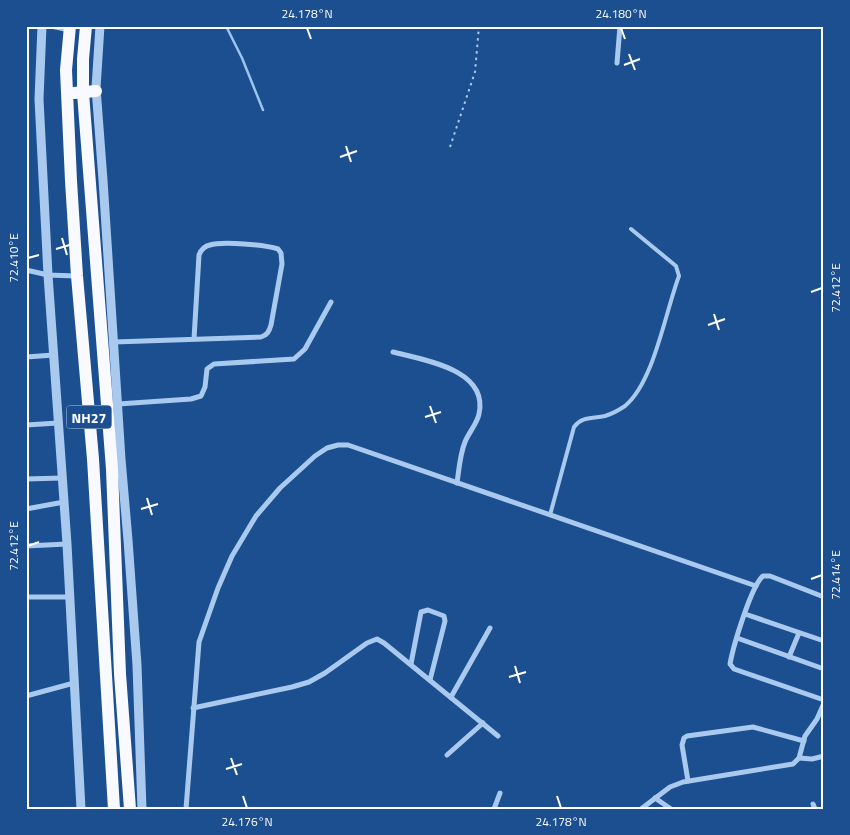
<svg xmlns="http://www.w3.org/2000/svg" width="850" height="835" font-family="'Titillium Web',sans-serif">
<rect width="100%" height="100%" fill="#1b4f8f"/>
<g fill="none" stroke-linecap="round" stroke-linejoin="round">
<path stroke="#9cc4f0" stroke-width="2.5" d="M226,26L242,58L263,110"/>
<path stroke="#a9c9ee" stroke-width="2" stroke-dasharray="2.5 4" stroke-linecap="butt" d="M450,147L475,72L479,26"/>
<g stroke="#a9c9ee" stroke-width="4">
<path d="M49,26L67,30"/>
<path d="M550,515L574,427C582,416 593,419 605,416C612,414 619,410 625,406C654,382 665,313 679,276L676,266L631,229"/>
</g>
<g stroke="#a9c9ee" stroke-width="5">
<path d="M617,63L620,26"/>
<path d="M26,270L48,275L76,276"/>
<path d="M114,342L261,337C267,335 269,332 271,325L282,264L281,253L278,249C265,245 223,241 210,245C204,246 201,250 199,255L194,339"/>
<path d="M393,352C423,360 489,369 479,414C477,424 469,432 465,442C460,454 459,469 457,483"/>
<path d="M26,357L54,355"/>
<path d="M118,404L191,399L201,396L205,387L207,369L214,364L294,359L305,349L331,302"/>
<path d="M26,425L58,423"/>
<path d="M26,479L62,478"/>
<path d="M26,509L64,502"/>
<path d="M26,546L67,544"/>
<path d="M26,597H70"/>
<path d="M824,597L770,576H763C751,586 733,647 730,664L734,669L824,700"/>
<path d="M745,614L824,641"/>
<path d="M737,638L824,669"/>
<path d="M789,657L799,633"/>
<path d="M411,664L421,612L428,610L444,616L445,621L430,680"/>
<path d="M26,696L74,683"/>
<path d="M451,697L490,628"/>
<path d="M193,708L292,687L309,682L325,673L367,643L377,639L384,643L498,736"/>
<path d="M447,755L483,723"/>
<path d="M799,758L812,759L824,756"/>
<path d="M688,781L682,745L684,738L687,736L753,727L804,741"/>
<path d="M655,798L671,809"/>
<path d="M813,804L815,809"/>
<path d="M186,809L199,642L218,588L232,556L256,516L280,488L315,456L327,448L338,445H348L756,586"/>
<path d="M494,809L500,793"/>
<path d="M641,809L670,787L683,782L793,764L799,758L805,736L817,719L824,703"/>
</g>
<g stroke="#a9c9ee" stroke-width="9">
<path d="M42,26L39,99L48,275L67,544L81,809"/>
<path d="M100,26L96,88L103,180L121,459L128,540L137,665L142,809"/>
</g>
<g stroke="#f8faff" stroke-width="12">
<path d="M70,26L66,70L71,181L77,276L93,459L114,809"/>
<path d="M86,26L83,59V93L112,469L120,674L130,809"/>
<path d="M74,93L96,91"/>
</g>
</g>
<path fill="none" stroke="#fff" stroke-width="2" d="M307,28L311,39M621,28L625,39M629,54L635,70M624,65L640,59M346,146L351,162M340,157L357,151M62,238L67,255M56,249L73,244M28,258L39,255M811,292L822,288M714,314L719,330M708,325L725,319M430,406L436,423M425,417L441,412M147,498L152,515M141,509L158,504M28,546L39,542M811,579L822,575M515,666L520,683M509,677L526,672M231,758L237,775M226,769L242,764M243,796L247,808M557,796L561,808"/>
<g text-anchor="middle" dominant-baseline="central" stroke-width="4" stroke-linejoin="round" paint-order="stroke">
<rect fill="#1b4f8f" stroke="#bbcadd" stroke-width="1" x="66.5" y="405.5" width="45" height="23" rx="4"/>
<g font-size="14" font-weight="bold" fill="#fff">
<text x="89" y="417">NH27</text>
</g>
</g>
<rect width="850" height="835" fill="none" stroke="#1b4f8f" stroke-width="55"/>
<rect x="28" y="28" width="794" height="780" fill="none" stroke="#fff" stroke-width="2"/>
<g font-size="12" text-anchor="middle" fill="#fff">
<text x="307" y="18">24.178°N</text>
<text x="621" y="18">24.180°N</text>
<text transform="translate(14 258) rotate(-90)" y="4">72.410°E</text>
<text transform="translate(836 288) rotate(-90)" y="4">72.412°E</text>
<text transform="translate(14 546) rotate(-90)" y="4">72.412°E</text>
<text transform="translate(836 575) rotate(-90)" y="4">72.414°E</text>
<text x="247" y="826">24.176°N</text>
<text x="561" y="826">24.178°N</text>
</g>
</svg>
